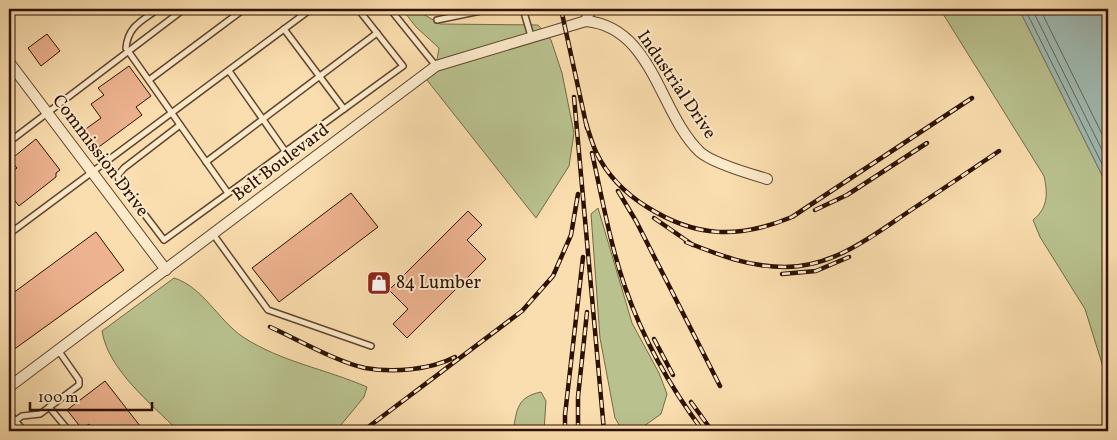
<svg xmlns="http://www.w3.org/2000/svg" width="1117" height="440" font-family="Vollkorn,serif">
<rect width="100%" height="100%" fill="#fbdeaf"/>
<filter id="stains"><feTurbulence type="fractalNoise" baseFrequency=".004" numOctaves="4"/><feColorMatrix values="0 0 0 0 .2 0 0 0 0 .09 0 0 0 0 .02 0 0 0 .5 -.17"/></filter>
<radialGradient id="worn" r=".72"><stop offset=".6" stop-color="#630" stop-opacity="0"/><stop offset="1" stop-color="#630" stop-opacity=".3"/></radialGradient>
<g fill="#b9c28f" stroke="#736a48">
<path d="M402,9H415L440,24L538,25L551,40L562,73L574,133L569,166L536,218L423,75L436,66L439,48L416,27Z"/>
<path d="M940,9H1019L1108,187V383L1085,309L1040,237L1033,220C1048,208 1048,194 1044,176Z"/>
<path d="M598,208L632,323L659,373L667,394L661,414L637,431L621,428L615,418L600,338L591,214Z"/>
<path d="M174,278C203,287 218,320 243,337C281,362 326,369 367,387L364,397L336,431H178C152,404 108,370 102,331Z"/>
<path d="M541,392L546,401L544,431H513C517,409 517,397 541,392Z"/>
</g>
<path fill="#a0bbb3" stroke="#72776c" d="M1019,9H1108V187Z"/>
<g fill="none" stroke-linecap="round" stroke-linejoin="round">
<g stroke="#66665a" stroke-width="1">
<path d="M1025,9L1108,176"/>
<path d="M1032,9L1108,162"/>
<path d="M1040,9L1108,146"/>
</g>
</g>
<g fill="#edb28f" stroke="#2d1101">
<path d="M47,34L60,51L41,66L28,48Z"/>
<path d="M129,66L151,96L136,107L142,115L96,149L83,131L101,118L91,104L104,95L98,88Z"/>
<path d="M36,139L60,170L56,173V177L19,206L9,193V174L17,168L10,160Z"/>
<path d="M351,193L378,227L279,302L252,268Z"/>
<path d="M468,211L482,225L467,240L486,259L407,338L393,324L408,309L389,290Z"/>
<path d="M96,232L124,270L9,353V296Z"/>
<path d="M105,381L144,431H94L89,424L82,429L67,410Z"/>
</g>
<g fill="none" stroke-linecap="round" stroke-linejoin="round">
<defs>
<g id="service">
<path d="M158,9C142,21 128,26 126,48L228,193"/>
<path d="M390,9L436,66"/>
<path d="M523,9L531,36"/>
<path d="M437,20L490,9"/>
<path d="M284,29L344,109"/>
<path d="M229,71L285,151"/>
<path d="M149,80L244,9"/>
<path d="M180,125L124,168L118,175L119,181L164,240L403,66L358,9"/>
<path d="M9,142L184,9"/>
<path d="M206,162L377,33"/>
<path d="M9,234L311,9"/>
<path d="M213,234L268,310L371,346"/>
<path d="M49,407L69,431"/>
<path d="M9,413L24,431"/>
<path d="M15,421L22,416L40,414L79,385V380L58,350"/>
</g>
<g id="minor">
<path d="M586,21C653,27 659,113 700,152C712,163 750,174 767,179"/>
<path d="M9,62L166,270"/>
<path d="M9,387L436,66L586,21L590,9"/>
</g>
</defs>
<use href="#service" stroke="#60442c" stroke-width="8"/>
<use href="#minor" stroke="#60442c" stroke-width="12"/>
<use href="#service" stroke="#fceacb" stroke-width="5"/>
<use href="#minor" stroke="#fceacb" stroke-width="10"/>
<defs>
<g id="rail">
<path d="M561,9L587,128"/>
<path d="M574,97L604,431"/>
<path d="M586,123C589,133 592,143 596,152C607,175 626,194 647,207C696,238 739,239 792,217L972,98"/>
<path d="M592,153C602,197 610,244 625,287C643,339 670,387 703,431"/>
<path d="M618,191L636,221L720,386"/>
<path d="M815,210L847,195L927,143"/>
<path d="M654,218L693,245"/>
<path d="M686,242C719,255 749,267 785,267C835,267 875,234 914,208C943,189 971,170 999,151"/>
<path d="M782,274L816,271L849,257"/>
<path d="M270,327C297,339 337,362 365,368C393,373 430,370 455,357"/>
<path d="M654,339L673,375"/>
<path d="M691,402L712,431"/>
<path d="M363,431L522,311L553,276L571,235L578,194"/>
<path d="M565,431V415L583,257"/>
<path d="M578,431V397L587,312"/>
</g>
</defs>
<use href="#rail" stroke="#2d1101" stroke-width="4.5"/>
<use href="#rail" stroke="#fceacb" stroke-width="2.5" stroke-dasharray="8" stroke-linecap="butt"/>
</g>
<defs>
<symbol id="shop-square" viewBox="-11 -11 22 22"><rect x="-9" y="-9" width="18" height="18" rx="4" fill="#8f2418" stroke="#fceacb"/><path d="M-5-2.5h2.3a2.7 3.5 0 0 1 5.4 0H5L5.5 6h-11ZM-1.5-2.5h3a1.5 2.3 0 0 0-3 0Z" fill="#fff"/></symbol>
</defs>
<g fill-rule="evenodd">
<use href="#shop-square" x="365" y="269" width="28" height="28"/>
</g>
<g text-anchor="middle" dominant-baseline="central" stroke-width="4" stroke-linejoin="round" paint-order="stroke">
<g font-size="18" fill="#2d1101" stroke="#fceacb">
<text transform="translate(676 85) rotate(56)">Industrial Drive</text>
<text transform="translate(100 156) rotate(53)">Commission Drive</text>
<text transform="translate(281 163) rotate(-37)">Belt Boulevard</text>
</g>
<g font-size="18" fill="#2d1101" stroke="#fceacb" text-anchor="start">
<text x="396" y="283">84 Lumber</text>
</g>
</g>
<rect width="1117" height="440" fill="none" stroke="#fbdeaf" stroke-width="30"/>
<rect x="10" y="10" width="1097" height="420" fill="none" stroke="#2d1101" stroke-width="2.5"/>
<rect x="15" y="15" width="1087" height="410" fill="none" stroke="#2d1101"/>
<path d="M30 402v8h122v-8" fill="none" stroke="#2d1101" stroke-width="2.5"/>
<text x="38" y="402" font-size="15" fill="#2d1101" stroke="#fceacb" stroke-width="4" paint-order="stroke">100 m</text>
<rect width="100%" height="100%" filter="url(#stains)"/>
<rect width="100%" height="100%" fill="url(#worn)"/>
</svg>
